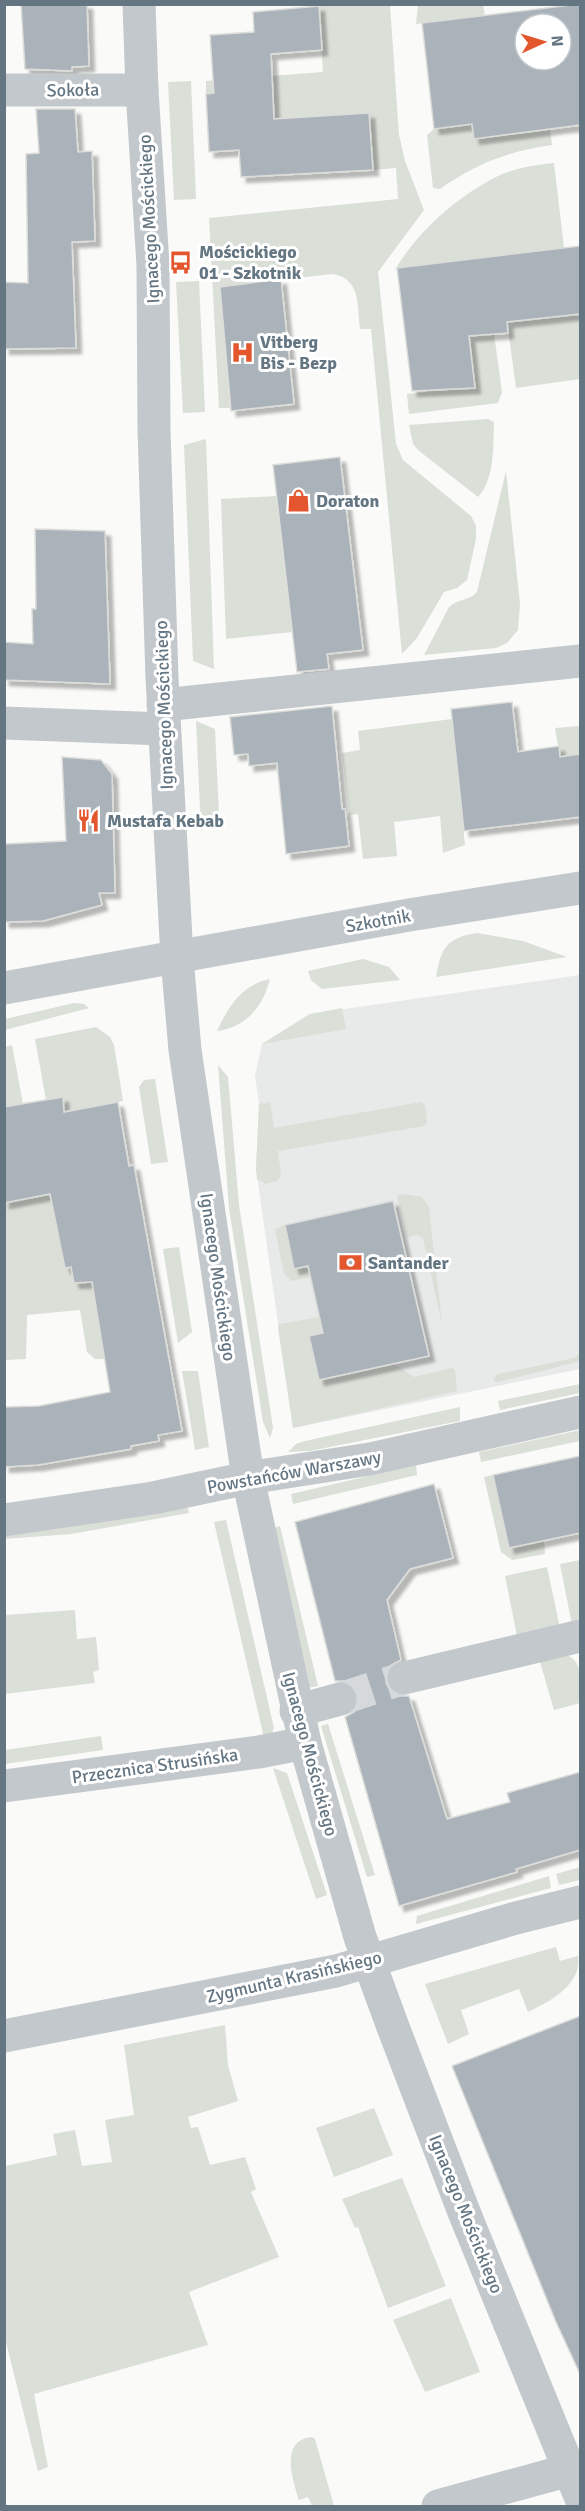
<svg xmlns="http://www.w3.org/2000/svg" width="585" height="2511" font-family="Signika,sans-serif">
<defs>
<filter id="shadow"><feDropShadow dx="5.5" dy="5.5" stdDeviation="1.5" flood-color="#0004"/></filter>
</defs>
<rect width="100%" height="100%" fill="#fafaf8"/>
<path fill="#e8e9e9" d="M580,975V1369L293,1428L256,1169L259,1104L255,1076L262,1044L310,1014Z"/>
<g fill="#dadfd7">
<path d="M319,5H390L399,135L405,161L424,210L378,272L396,444L403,460L471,516L476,526V539L467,580L457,588L444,592L417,638L402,654L371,329H360C357,305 361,278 332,274L220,287L230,408H219L209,218L398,199L396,168L373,170L369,113L274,119L273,90L206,94V81L323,72Z"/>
<path d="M418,5H483L485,16L416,24Z"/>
<path d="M191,81L196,199L174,200L168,82Z"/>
<path d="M472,124L474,139L550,130L552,145C509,151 475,164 440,189L433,188L427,135L434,129Z"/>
<path d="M554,163L564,248L397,268L393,273C416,233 455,198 496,177C514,168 535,165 554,163Z"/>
<path d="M199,281L205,412L183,413L176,282Z"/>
<path d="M580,314V379L516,388L507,322Z"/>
<path d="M488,325L490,334H494L502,392L498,403L409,414L407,394L475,387L468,327Z"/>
<path d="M488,419L494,422C493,446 495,479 478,497L418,450L413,444L409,425Z"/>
<path d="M206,439L214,669L193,661L184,445Z"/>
<path d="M506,471L520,604L518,630L507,643L496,648L424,655L449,607C458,598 470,601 477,592Z"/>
<path d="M276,496L292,632L226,639L221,499Z"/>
<path d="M452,719L465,845L443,853L440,816L394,822L397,856L363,859L358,814L349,815L342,753L360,750L358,731Z"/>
<path d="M196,721L215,729L219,815L201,831Z"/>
<path d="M580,726V754L560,757L555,728Z"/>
<path d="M477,933L523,941L567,957L436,977C441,947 447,938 477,933Z"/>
<path d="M363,959L389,967L400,980L322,989L311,980L308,971Z"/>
<path d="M270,979C263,1006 247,1027 217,1031C228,1007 242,984 270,979Z"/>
<path d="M74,1003L84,1004L89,1008L5,1030V1019Z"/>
<path d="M342,1008L346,1029L262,1044L310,1014Z"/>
<path d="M96,1027L110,1037L114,1045L123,1101L64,1112L63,1097L46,1100L35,1039Z"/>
<path d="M12,1045L23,1104L5,1124V1047Z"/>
<path d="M218,1065L228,1077L239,1205L273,1428L270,1438L263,1422L229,1208Z"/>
<path d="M155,1079L168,1162L151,1164L139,1087L144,1080Z"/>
<path d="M270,1102L274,1128L421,1102L425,1105L427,1122L424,1126L278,1151L281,1175L277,1181L266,1184L257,1179L256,1169L259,1104Z"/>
<path d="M50,1194L65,1268L71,1267L92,1282L105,1359H95L87,1352L80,1310L27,1315L26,1359L5,1360L4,1203Z"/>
<path d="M403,1194L422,1197L429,1208L442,1324L423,1238L417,1235L407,1237L397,1196Z"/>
<path d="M285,1225L294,1268L309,1266L311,1277L292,1281L284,1274L275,1229Z"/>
<path d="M179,1247L192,1332L178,1343L163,1249Z"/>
<path d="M320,1317L414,1377L452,1368L455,1370L457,1391L293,1428L278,1328L279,1324Z"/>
<path d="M580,1353V1361L499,1382H495L493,1379L498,1374L574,1358Z"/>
<path d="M182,1371H198L209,1447L195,1450Z"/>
<path d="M580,1384V1393L500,1410L498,1401Z"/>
<path d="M460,1407V1421L310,1451L288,1452L296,1444L305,1441Z"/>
<path d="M580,1430V1441L481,1462L479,1452Z"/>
<path d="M416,1465L417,1475L293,1504L291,1494Z"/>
<path d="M493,1475L509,1548L544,1540L545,1554L512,1560L501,1552L484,1477Z"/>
<path d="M187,1504L189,1513L71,1534L5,1539V1529Z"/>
<path d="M226,1520L274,1728L272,1733L264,1738L214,1522Z"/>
<path d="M280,1526L318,1686L307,1688L271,1529Z"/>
<path d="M580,1560V1623L572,1625L560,1564Z"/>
<path d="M547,1567L560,1628L517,1636L505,1576Z"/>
<path d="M75,1610L77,1639L96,1637L99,1670L93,1672L95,1683L5,1694V1615Z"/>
<path d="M567,1655C585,1663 580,1685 580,1703L554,1710L540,1662Z"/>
<path d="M328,1724L375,1875L367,1877L321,1726Z"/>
<path d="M101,1736L103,1750L5,1764V1750Z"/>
<path d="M273,1768L287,1773L327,1895L316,1899Z"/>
<path d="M580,1867V1880L559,1885L556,1874Z"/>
<path d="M549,1876L551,1888L416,1924L417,1916Z"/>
<path d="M556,1947L560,1961L578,1956C582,1985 550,2001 528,2012L519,1989L461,2010L469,2034L448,2044L425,1984Z"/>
<path d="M225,2025L228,2065L238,2101L188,2117L191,2128L198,2127L210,2165L245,2157L256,2189L251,2192L279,2257L189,2292L208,2345L34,2394L48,2467L38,2471L5,2338V2166L57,2155L53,2134L75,2130L82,2166L112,2162L105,2120L134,2115L124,2045Z"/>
<path d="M374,2108L393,2155L334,2177L316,2128Z"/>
<path d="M402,2178L446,2286L388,2308L358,2227L355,2228L342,2199Z"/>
<path d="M451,2298L480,2372L425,2392L393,2320Z"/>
<path d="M312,2437L315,2439L334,2506H312L308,2497L299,2500C293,2480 279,2440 312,2437Z"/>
</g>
<g fill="#aab3b9" stroke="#dcdcda" stroke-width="1.5" fill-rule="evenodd" filter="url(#shadow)">
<path d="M21,4H87L89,66L72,67V71L25,69Z"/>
<path d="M580,4V125L474,139L472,124L434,129L422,23ZM525,24H561V60H525Z"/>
<path d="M319,6L322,50L271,54L274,119L369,113L373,170L241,177L239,150L209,152L206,94L214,93L210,35L254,32L253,12Z"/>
<path d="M36,109H75L78,152L92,151L95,241L72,242L76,348L4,349V282L28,283L26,154L39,153Z"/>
<path d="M580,246V314L507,322L508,333L469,336L475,388L412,391L397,268Z"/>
<path d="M281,279L294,404L231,411L220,287Z"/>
<path d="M340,457L363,650L327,654L329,669L297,672L273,465Z"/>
<path d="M35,529L105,531L110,684L4,680V642L33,644L32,609H36Z"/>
<path d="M512,702L518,752L559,746L560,757L580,754V817L464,831L451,709Z"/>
<path d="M332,706L342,809H345L349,846L286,854L277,763L249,766L248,754L234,755L230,717Z"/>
<path d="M62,757L101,760L112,774L115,893H99L102,905L43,921L4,922V844L66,841Z"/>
<path d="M63,1097L64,1112L118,1102L129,1166L134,1165L182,1431L158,1435L159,1441L131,1446V1449L38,1465L4,1467V1407L39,1406L110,1392L92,1282L74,1283L71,1267L65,1268L50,1194L4,1203V1107Z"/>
<path d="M393,1201L429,1356L319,1380L309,1336L323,1333L308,1266L294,1269L285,1225Z"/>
<path d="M580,1456V1533L509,1548L493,1475Z"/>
<path d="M434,1484L453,1558L410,1569L387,1600L401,1660L391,1665L386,1673V1683L390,1690L398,1696H409L447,1819L510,1802L507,1793L580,1772V1850L516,1869L517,1872L399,1906L345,1717L354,1712L358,1704V1695L353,1685L344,1681H335L295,1522Z"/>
<path d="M580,2016V2374L556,2322L452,2066Z"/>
</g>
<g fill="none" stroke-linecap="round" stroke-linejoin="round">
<path stroke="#d5d9db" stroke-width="33" stroke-dasharray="33 16" stroke-linecap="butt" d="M340,1699L404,1678"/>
<g stroke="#c3c8cc" stroke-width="33">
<path d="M4,90H142"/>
<path d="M163,705L580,661"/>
<path d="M4,723L164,729"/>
<path d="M177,958L185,1050L248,1478L305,1743L360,1937L393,2027L464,2212L580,2496"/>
<path d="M4,1520L153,1498L248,1478L370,1459L580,1412"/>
<path d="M404,1678L580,1636"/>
<path d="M296,1711L340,1699"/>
<path d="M4,1786L259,1752L305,1743"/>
<path d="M4,2036L336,1971L516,1918L580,1902"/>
<path d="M438,2506L580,2467"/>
</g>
<g stroke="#c3c8cc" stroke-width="33">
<path d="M139,4L142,90L153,265L154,430L162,678L177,958"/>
<path d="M4,988L409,915L580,888"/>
</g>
</g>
<defs>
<symbol id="bus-bare" viewBox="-9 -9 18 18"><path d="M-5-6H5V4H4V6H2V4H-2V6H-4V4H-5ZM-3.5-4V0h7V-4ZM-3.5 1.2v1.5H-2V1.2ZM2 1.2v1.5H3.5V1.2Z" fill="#e4572e" stroke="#fff" stroke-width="2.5" paint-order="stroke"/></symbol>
<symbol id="hospital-bare" viewBox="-9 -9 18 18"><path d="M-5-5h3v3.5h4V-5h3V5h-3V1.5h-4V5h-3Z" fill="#e4572e" stroke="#fff" stroke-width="2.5" paint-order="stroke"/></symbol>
<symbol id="shop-bare" viewBox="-9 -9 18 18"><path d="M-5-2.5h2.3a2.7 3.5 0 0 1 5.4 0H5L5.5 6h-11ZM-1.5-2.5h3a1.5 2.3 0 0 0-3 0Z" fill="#e4572e" stroke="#fff" stroke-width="2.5" paint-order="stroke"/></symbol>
<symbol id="restaurant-bare" viewBox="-9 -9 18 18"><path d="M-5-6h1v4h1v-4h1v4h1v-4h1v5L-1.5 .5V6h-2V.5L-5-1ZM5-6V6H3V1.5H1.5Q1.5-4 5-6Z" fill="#e4572e" stroke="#fff" stroke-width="2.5" paint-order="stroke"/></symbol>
<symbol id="bank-bare" viewBox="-9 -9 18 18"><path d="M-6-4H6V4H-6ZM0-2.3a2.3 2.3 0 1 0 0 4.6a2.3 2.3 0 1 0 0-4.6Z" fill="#e4572e" stroke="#fff" stroke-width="2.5" paint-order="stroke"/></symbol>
</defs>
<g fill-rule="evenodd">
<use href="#bus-bare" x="164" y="246" width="33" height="33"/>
<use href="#hospital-bare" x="226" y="336" width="33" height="33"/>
<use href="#shop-bare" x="282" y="484" width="33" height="33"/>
<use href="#restaurant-bare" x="72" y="804" width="33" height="33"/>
<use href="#bank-bare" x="334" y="1246" width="33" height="33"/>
</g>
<g text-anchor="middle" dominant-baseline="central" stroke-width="6" stroke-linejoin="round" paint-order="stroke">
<g font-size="18" fill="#657683" stroke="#fff">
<text transform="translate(73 90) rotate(-1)">Sokoła</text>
<text transform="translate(149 219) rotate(-93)">Ignacego Mościckiego</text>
<text transform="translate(164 705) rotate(-92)">Ignacego Mościckiego</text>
<text transform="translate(378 921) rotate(-10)">Szkotnik</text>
<text transform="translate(218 1277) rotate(82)">Ignacego Mościckiego</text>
<text transform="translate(294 1472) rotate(-10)">Powstańców Warszawy</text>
<text transform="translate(310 1754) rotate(75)">Ignacego Mościckiego</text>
<text transform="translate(155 1766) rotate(-8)">Przecznica Strusińska</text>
<text transform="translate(294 1977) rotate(-13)">Zygmunta Krasińskiego</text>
<text transform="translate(466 2214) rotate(68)">Ignacego Mościckiego</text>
</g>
<g font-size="18" font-weight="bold" fill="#657683" stroke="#fff" text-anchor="start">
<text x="199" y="252">Mościckiego<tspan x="199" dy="21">01 - Szkotnik</tspan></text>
<text x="260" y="342">Vitberg<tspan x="260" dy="21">Bis - Bezp</tspan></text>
<text x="316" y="501">Doraton</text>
<text x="107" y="821">Mustafa Kebab</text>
<text x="368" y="1263">Santander</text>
</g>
</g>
<rect width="585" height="2511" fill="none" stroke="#657683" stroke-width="12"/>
<g transform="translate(543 42) rotate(86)"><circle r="28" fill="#ffffff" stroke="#c1c8cd" stroke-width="1.5"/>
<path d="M0-4.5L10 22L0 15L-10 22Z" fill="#e4572e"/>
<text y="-9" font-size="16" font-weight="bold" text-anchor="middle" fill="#657683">N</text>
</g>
</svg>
